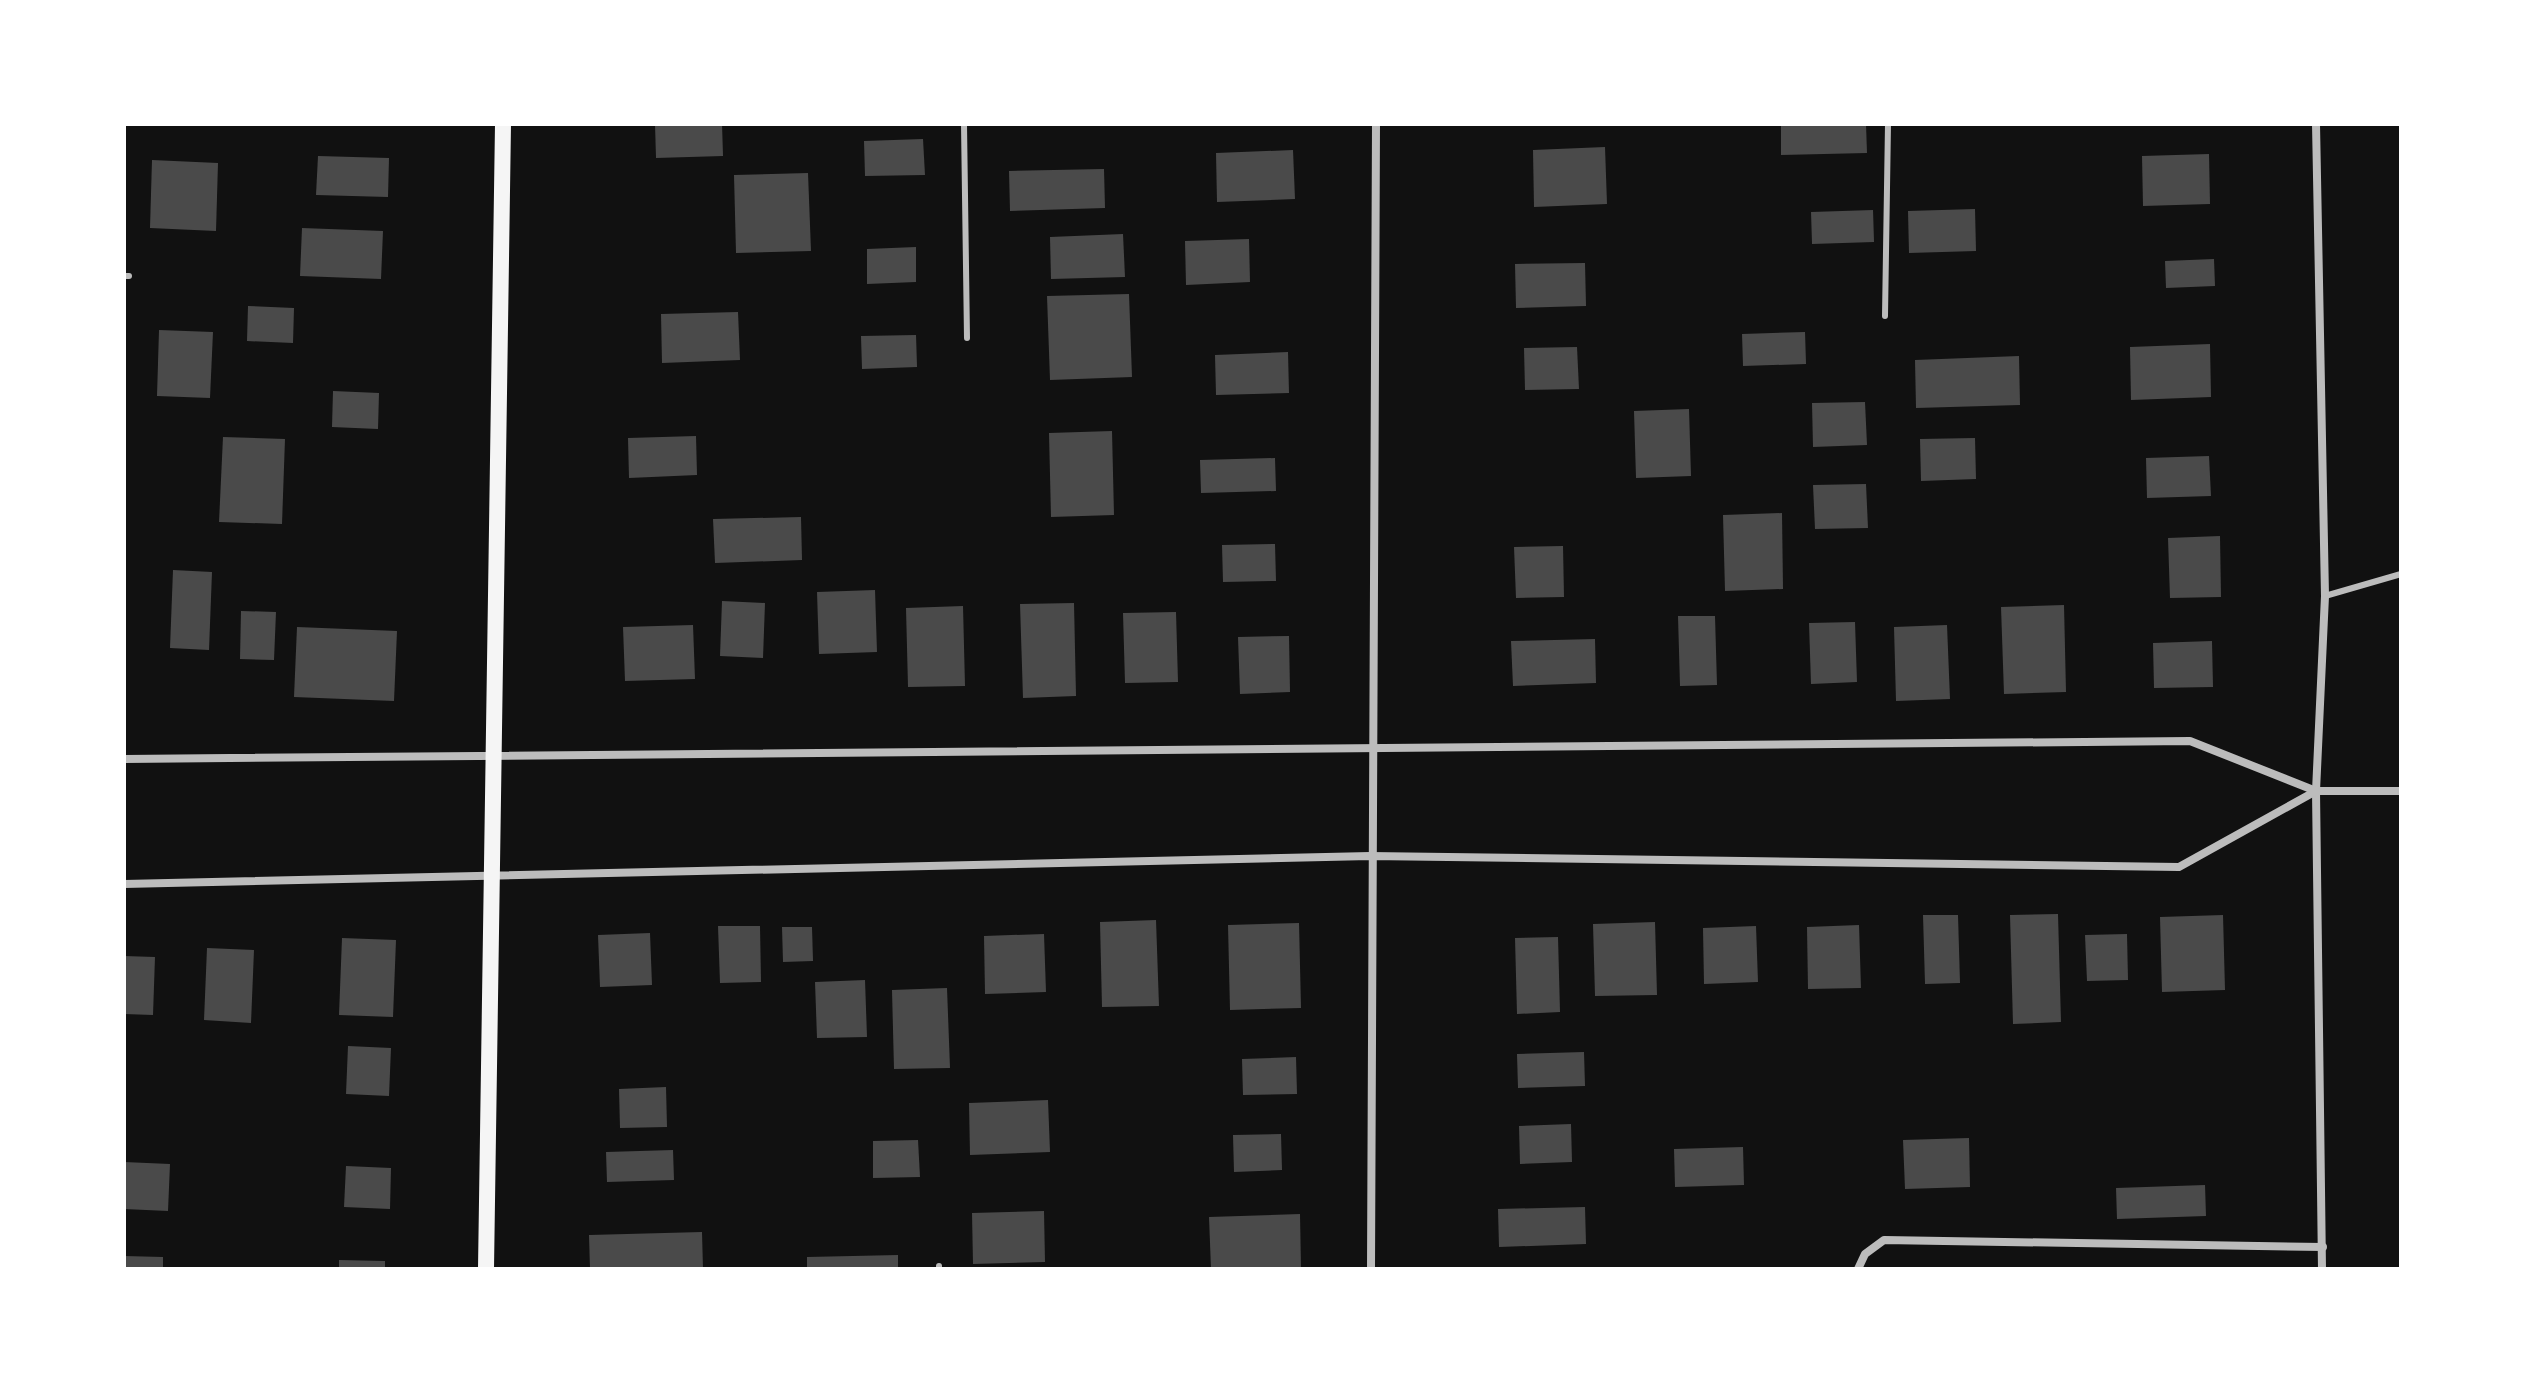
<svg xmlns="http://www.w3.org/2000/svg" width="2525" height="1393" font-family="Helvetica,sans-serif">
<rect width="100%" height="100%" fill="#111"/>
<g fill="#4a4a4a">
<path d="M655,124H722L723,156L656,158Z"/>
<path d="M1781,124H1866L1867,153L1781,155Z"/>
<path d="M923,139L925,175L865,176L864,141Z"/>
<path d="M1605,147L1607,204L1534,207L1533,150Z"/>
<path d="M1293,150L1295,199L1217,202L1216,153Z"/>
<path d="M2209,154L2210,204L2143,206L2142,156Z"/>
<path d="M318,156L389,158L388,197L316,195Z"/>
<path d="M152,160L218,163L216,231L150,228Z"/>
<path d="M1104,169L1105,208L1010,211L1009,171Z"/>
<path d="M808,173L811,251L736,253L734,175Z"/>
<path d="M1975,209L1976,251L1909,253L1908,211Z"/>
<path d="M1873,210L1874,242L1812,244L1811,212Z"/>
<path d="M302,228L383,231L381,279L300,276Z"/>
<path d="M1123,234L1125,277L1051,279L1050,237Z"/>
<path d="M1249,239L1250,282L1186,285L1185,241Z"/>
<path d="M916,247V282L867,284V249Z"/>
<path d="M2214,259L2215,286L2166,288L2165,261Z"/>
<path d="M1585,263L1586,306L1516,308L1515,264Z"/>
<path d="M1129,294L1132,377L1050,380L1047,296Z"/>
<path d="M248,306L294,308L293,343L247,341Z"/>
<path d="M738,312L740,360L662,363L661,314Z"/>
<path d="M159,330L213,332L210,398L157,396Z"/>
<path d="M1805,332L1806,364L1743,366L1742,334Z"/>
<path d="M916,335L917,367L862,369L861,336Z"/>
<path d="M2210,344L2211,397L2131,400L2130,347Z"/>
<path d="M1577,347L1579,389L1525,390L1524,348Z"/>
<path d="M1288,352L1289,393L1216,395L1215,355Z"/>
<path d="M2019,356L2020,405L1916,408L1915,360Z"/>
<path d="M333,391L379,393L378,429L332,427Z"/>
<path d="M1865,402L1867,445L1813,447L1812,403Z"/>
<path d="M1689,409L1691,476L1636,478L1634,411Z"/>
<path d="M1112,431L1114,515L1051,517L1049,433Z"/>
<path d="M696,436L697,475L629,478L628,438Z"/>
<path d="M223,437L285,439L282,524L219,522Z"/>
<path d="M1975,438L1976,479L1921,481L1920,439Z"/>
<path d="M2209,456L2211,496L2147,498L2146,458Z"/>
<path d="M1275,458L1276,491L1201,493L1200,460Z"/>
<path d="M1866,484L1868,528L1815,529L1813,485Z"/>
<path d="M1782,513L1783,589L1725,591L1723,515Z"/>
<path d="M801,517L802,560L715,563L713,519Z"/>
<path d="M2220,536L2221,597L2170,598L2168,538Z"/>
<path d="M1275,544L1276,581L1223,582L1222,545Z"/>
<path d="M1563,546L1564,597L1516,598L1514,547Z"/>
<path d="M173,570L212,572L209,650L170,648Z"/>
<path d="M875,590L877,652L819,654L817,592Z"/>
<path d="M722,601L765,603L763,658L720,656Z"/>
<path d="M1074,603L1076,696L1023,698L1020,604Z"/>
<path d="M2064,605L2066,692L2004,694L2001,607Z"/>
<path d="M963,606L965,686L908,687L906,608Z"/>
<path d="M241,611L276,612L274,660L240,659Z"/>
<path d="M1176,612L1178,682L1125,683L1123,613Z"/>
<path d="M1678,616H1715L1717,685L1680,686Z"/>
<path d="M1855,622L1857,682L1811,684L1809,623Z"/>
<path d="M693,625L695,679L625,681L623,627Z"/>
<path d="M1947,625L1950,699L1896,701L1894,627Z"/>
<path d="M297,627L397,631L394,701L294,697Z"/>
<path d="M1289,636L1290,692L1240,694L1238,637Z"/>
<path d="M1595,639L1596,683L1513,686L1511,641Z"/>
<path d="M2212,641L2213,687L2154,688L2153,643Z"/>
<path d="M2058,914L2061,1022L2013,1024L2010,915Z"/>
<path d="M1923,915H1958L1960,983L1925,984Z"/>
<path d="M2223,915L2225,990L2162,992L2160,917Z"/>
<path d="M1156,920L1159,1006L1102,1007L1100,922Z"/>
<path d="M1655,922L1657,995L1595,996L1593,924Z"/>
<path d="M1299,923L1301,1008L1230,1010L1228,925Z"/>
<path d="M1859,925L1861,988L1808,989L1807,927Z"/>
<path d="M718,926H760L761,982L720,983Z"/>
<path d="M1756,926L1758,982L1704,984L1703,928Z"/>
<path d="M782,927H812L813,961L783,962Z"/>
<path d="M650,933L652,985L600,987L598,935Z"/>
<path d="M1044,934L1046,992L985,994L984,936Z"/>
<path d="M2127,934L2128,980L2087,981L2085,935Z"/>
<path d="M1558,937L1560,1012L1517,1014L1515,938Z"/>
<path d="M342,938L396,940L393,1017L339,1015Z"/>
<path d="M207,948L254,950L251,1023L204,1020Z"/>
<path d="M124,956L155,957L153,1015L124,1014Z"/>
<path d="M865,980L867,1037L817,1038L815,982Z"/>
<path d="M947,988L950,1068L894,1069L892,990Z"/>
<path d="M348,1046L391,1048L389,1096L346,1094Z"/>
<path d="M1584,1052L1585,1086L1518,1088L1517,1054Z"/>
<path d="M1296,1057L1297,1094L1243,1095L1242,1059Z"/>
<path d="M666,1087L667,1127L620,1128L619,1089Z"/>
<path d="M1048,1100L1050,1152L970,1155L969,1103Z"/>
<path d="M1571,1124L1572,1162L1520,1164L1519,1126Z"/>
<path d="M1281,1134L1282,1170L1234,1172L1233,1135Z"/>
<path d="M1969,1138L1970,1187L1905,1189L1903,1140Z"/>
<path d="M918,1140L920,1177L873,1178V1141Z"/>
<path d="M1743,1147L1744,1185L1675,1187L1674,1149Z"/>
<path d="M673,1150L674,1180L607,1182L606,1152Z"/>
<path d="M124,1162L170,1164L168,1211L124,1209Z"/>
<path d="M346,1166L391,1168L390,1209L344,1207Z"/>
<path d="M2205,1185L2206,1216L2117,1219L2116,1188Z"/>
<path d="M1585,1207L1586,1244L1499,1247L1498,1209Z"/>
<path d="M1044,1211L1045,1262L973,1264L972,1213Z"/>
<path d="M1300,1214L1301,1269H1211L1209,1217Z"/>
<path d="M702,1232L703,1269H590L589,1235Z"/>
<path d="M898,1255V1269H807V1257Z"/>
<path d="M124,1256L163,1257V1269H124Z"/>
<path d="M339,1260L385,1261V1269H339Z"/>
</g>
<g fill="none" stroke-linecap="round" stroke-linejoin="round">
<g stroke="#bcbcbc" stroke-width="6">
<path d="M964,124L967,338"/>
<path d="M124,276H129"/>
<path d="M1885,316L1888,124"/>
<path d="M2325,596L2401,574"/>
<path d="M939,1269V1266"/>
</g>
<g stroke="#bcbcbc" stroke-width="8">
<path d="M2316,124L2325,596L2316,791L2322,1269"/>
<path d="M124,759L2190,741L2316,791H2401"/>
<path d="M124,884L1370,856L2179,867L2316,791"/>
<path d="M1371,1269L1376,124"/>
<path d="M1858,1269L1865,1254L1884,1240L2323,1247"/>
</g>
<path stroke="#f5f5f5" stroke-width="16" d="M486,1269L503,124"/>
</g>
<rect width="2525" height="1393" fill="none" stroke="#ffffff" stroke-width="252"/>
</svg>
